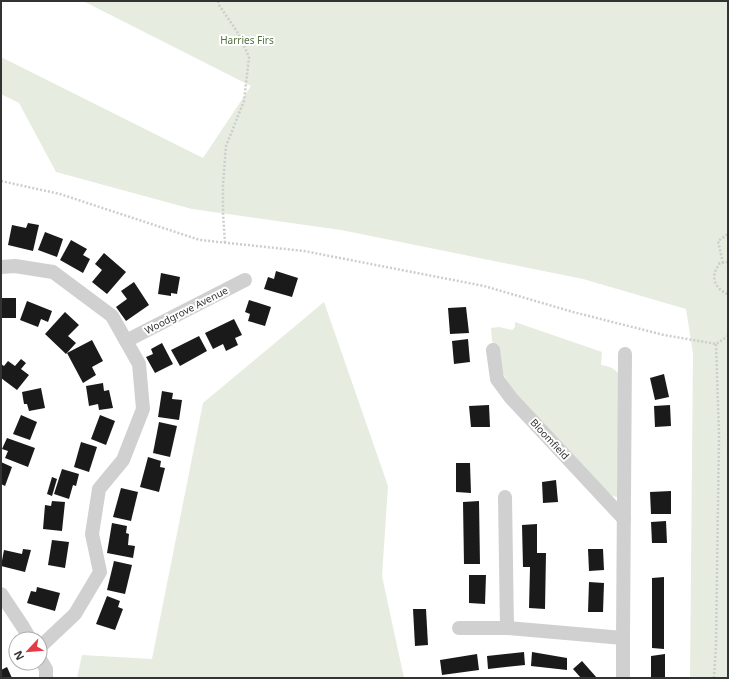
<svg xmlns="http://www.w3.org/2000/svg" width="729" height="679" font-family="'Noto Sans',sans-serif">
<rect width="100%" height="100%" fill="#fff"/>
<g fill="#e6ecdf">
<path d="M83,1H728V678H690L693,353L686,309L583,279L341,230L192,209L56,172L19,103L1,94V57L203,158L251,86Z"/>
<path d="M324,302L388,486L382,576L404,678H77L82,655L152,659L203,403Z"/>
<path d="M515,322L602,352L601,365C609,366 614,368 619,374L617,497L612,496L513,393L500,367L498,352L492,341L491,328L499,327L512,330L515,327Z"/>
</g>
<g fill="#1a1a1a">
<path d="M28,223L39,225L33,251L8,245L12,225L26,228Z"/>
<path d="M45,232L63,239L57,257L38,250Z"/>
<path d="M71,240L87,249L83,255L90,259L83,273L60,260Z"/>
<path d="M104,253L126,272L107,294L92,282L102,270L95,264Z"/>
<path d="M276,271L298,278L292,297L264,289L268,277L274,279Z"/>
<path d="M161,273L180,277L177,294L171,293V296L158,294Z"/>
<path d="M134,282L149,305L126,321L116,307L127,299L121,291Z"/>
<rect x="1" y="298" width="15" height="20"/>
<path d="M249,300L271,307L265,326L248,321L250,314L245,312Z"/>
<path d="M27,301L52,311L48,322L41,319L38,327L20,320Z"/>
<path d="M466,307L469,333L450,334L448,308Z"/>
<path d="M65,312L79,325L68,336L76,343L66,354L45,334Z"/>
<path d="M234,319L242,335L235,338L238,345L226,351L223,344L213,349L205,333Z"/>
<path d="M199,336L207,351L180,366L171,350Z"/>
<path d="M468,339L470,362L454,364L452,341Z"/>
<path d="M92,340L103,361L92,367L96,375L83,383L67,353Z"/>
<path d="M162,343L173,364L155,373L146,357L153,354L151,349Z"/>
<path d="M21,359L26,363L21,369L29,375L17,390L1,378V364L4,366L8,361L15,366Z"/>
<path d="M664,374L669,397L655,400L650,378Z"/>
<path d="M103,383L104,391L109,390L113,408L99,410L98,404L89,406L86,386Z"/>
<path d="M41,388L45,408L29,411L27,404H24L22,392Z"/>
<path d="M162,391L173,393L172,399L182,400L179,420L158,417Z"/>
<path d="M489,405L490,427H471L469,406Z"/>
<path d="M670,405L671,426L655,427L654,406Z"/>
<path d="M21,415L37,422L30,440L13,434Z"/>
<path d="M100,415L115,421L106,445L91,439Z"/>
<path d="M159,422L177,426L170,457L153,453Z"/>
<path d="M7,438L35,448L28,467L5,458L8,451L2,449Z"/>
<path d="M81,442L97,447L89,472L74,467Z"/>
<path d="M148,457L161,461L160,467L165,468L159,492L140,487Z"/>
<path d="M1,462L12,467L5,486L1,484Z"/>
<path d="M456,463H470L471,493L456,492Z"/>
<path d="M62,469L79,474L76,486L73,485L69,499L54,494Z"/>
<path d="M52,477L57,479L52,496L47,494Z"/>
<path d="M556,480L558,502L543,503L542,482Z"/>
<path d="M121,488L138,492L131,521L113,517Z"/>
<path d="M671,491V514H651L650,492Z"/>
<path d="M52,501L65,502L62,531L43,529L45,505L51,506Z"/>
<path d="M479,501L480,564H464L463,502Z"/>
<path d="M666,521L667,543H652L651,522Z"/>
<path d="M112,523L127,526L126,533L129,534L128,545L135,546L133,558L107,553Z"/>
<path d="M537,524V553H546L545,609L529,608L530,567H523L522,525Z"/>
<path d="M52,540L69,542L65,568L48,565Z"/>
<path d="M23,549L31,550L25,572L1,566L4,550L22,554Z"/>
<path d="M588,549H603L604,570L589,571Z"/>
<path d="M114,561L132,565L125,594L107,590Z"/>
<path d="M469,575H486L485,604L469,603Z"/>
<path d="M664,577V649L652,648V578Z"/>
<path d="M589,582L604,583L603,612H588Z"/>
<path d="M37,587L60,593L55,611L27,603L31,591L36,592Z"/>
<path d="M107,596L120,601L118,607L123,609L115,630L96,624Z"/>
<path d="M413,609H426L428,645L415,646Z"/>
<path d="M524,652L525,665L488,669L487,656Z"/>
<path d="M532,652L567,658V670L531,666Z"/>
<path d="M477,654L479,670L442,675L440,660Z"/>
<path d="M665,654V678H651V656Z"/>
<path d="M582,661L597,678H581L573,669Z"/>
<path d="M7,667L12,678H1V670Z"/>
</g>
<g fill="none" stroke-linecap="round" stroke-linejoin="round">
<g stroke="#cdcdcd" stroke-width="2.5" stroke-dasharray="2 2" stroke-linecap="butt">
<path d="M218,1L219,5L238,33L249,57L244,101L226,146L223,184V213L225,243"/>
<path d="M1,181L60,194L200,240L304,251L484,286L573,312L664,335L716,344L728,336"/>
<path d="M728,262L720,263C718,266 716,269 715,272C712,282 719,291 728,294"/>
<path d="M723,263L718,241L728,234"/>
<path d="M714,678L716,644L719,434L716,344"/>
</g>
<g stroke="#d0d0d0" stroke-width="14">
<path d="M1,267L15,266L53,272L112,316L139,364L143,409L123,460L99,489L92,534L100,572L75,614L40,647"/>
<path d="M126,341L245,280"/>
<path d="M493,350L497,379L511,398L624,519"/>
<path d="M505,497L507,628"/>
<path d="M1,594L23,627L30,639"/>
<path d="M459,628H507L623,638"/>
<path d="M40,659L46,669V678"/>
<path d="M623,678V638L625,354"/>
</g>
</g>
<g text-anchor="middle" dominant-baseline="central" stroke-width="4" stroke-linejoin="round" paint-order="stroke">
<g font-size="10" fill="#56703f" stroke="#fff">
<text x="247" y="40">Harries Firs</text>
</g>
<g font-size="10" fill="#333" stroke="#fff">
<text transform="translate(186 310) rotate(-27)">Woodgrove Avenue</text>
<text transform="translate(550 439) rotate(47)">Bloomfield</text>
</g>
</g>
<rect width="729" height="679" fill="none" stroke="#333333" stroke-width="4"/>
<g transform="translate(28 651) rotate(244)"><circle r="19" fill="#ffffff" stroke="#adadad"/>
<path d="M0-3L7 15L0 10L-7 15Z" fill="#e63946"/>
<text y="-6" font-size="11" font-weight="bold" text-anchor="middle" fill="#333333">N</text>
</g>
</svg>
